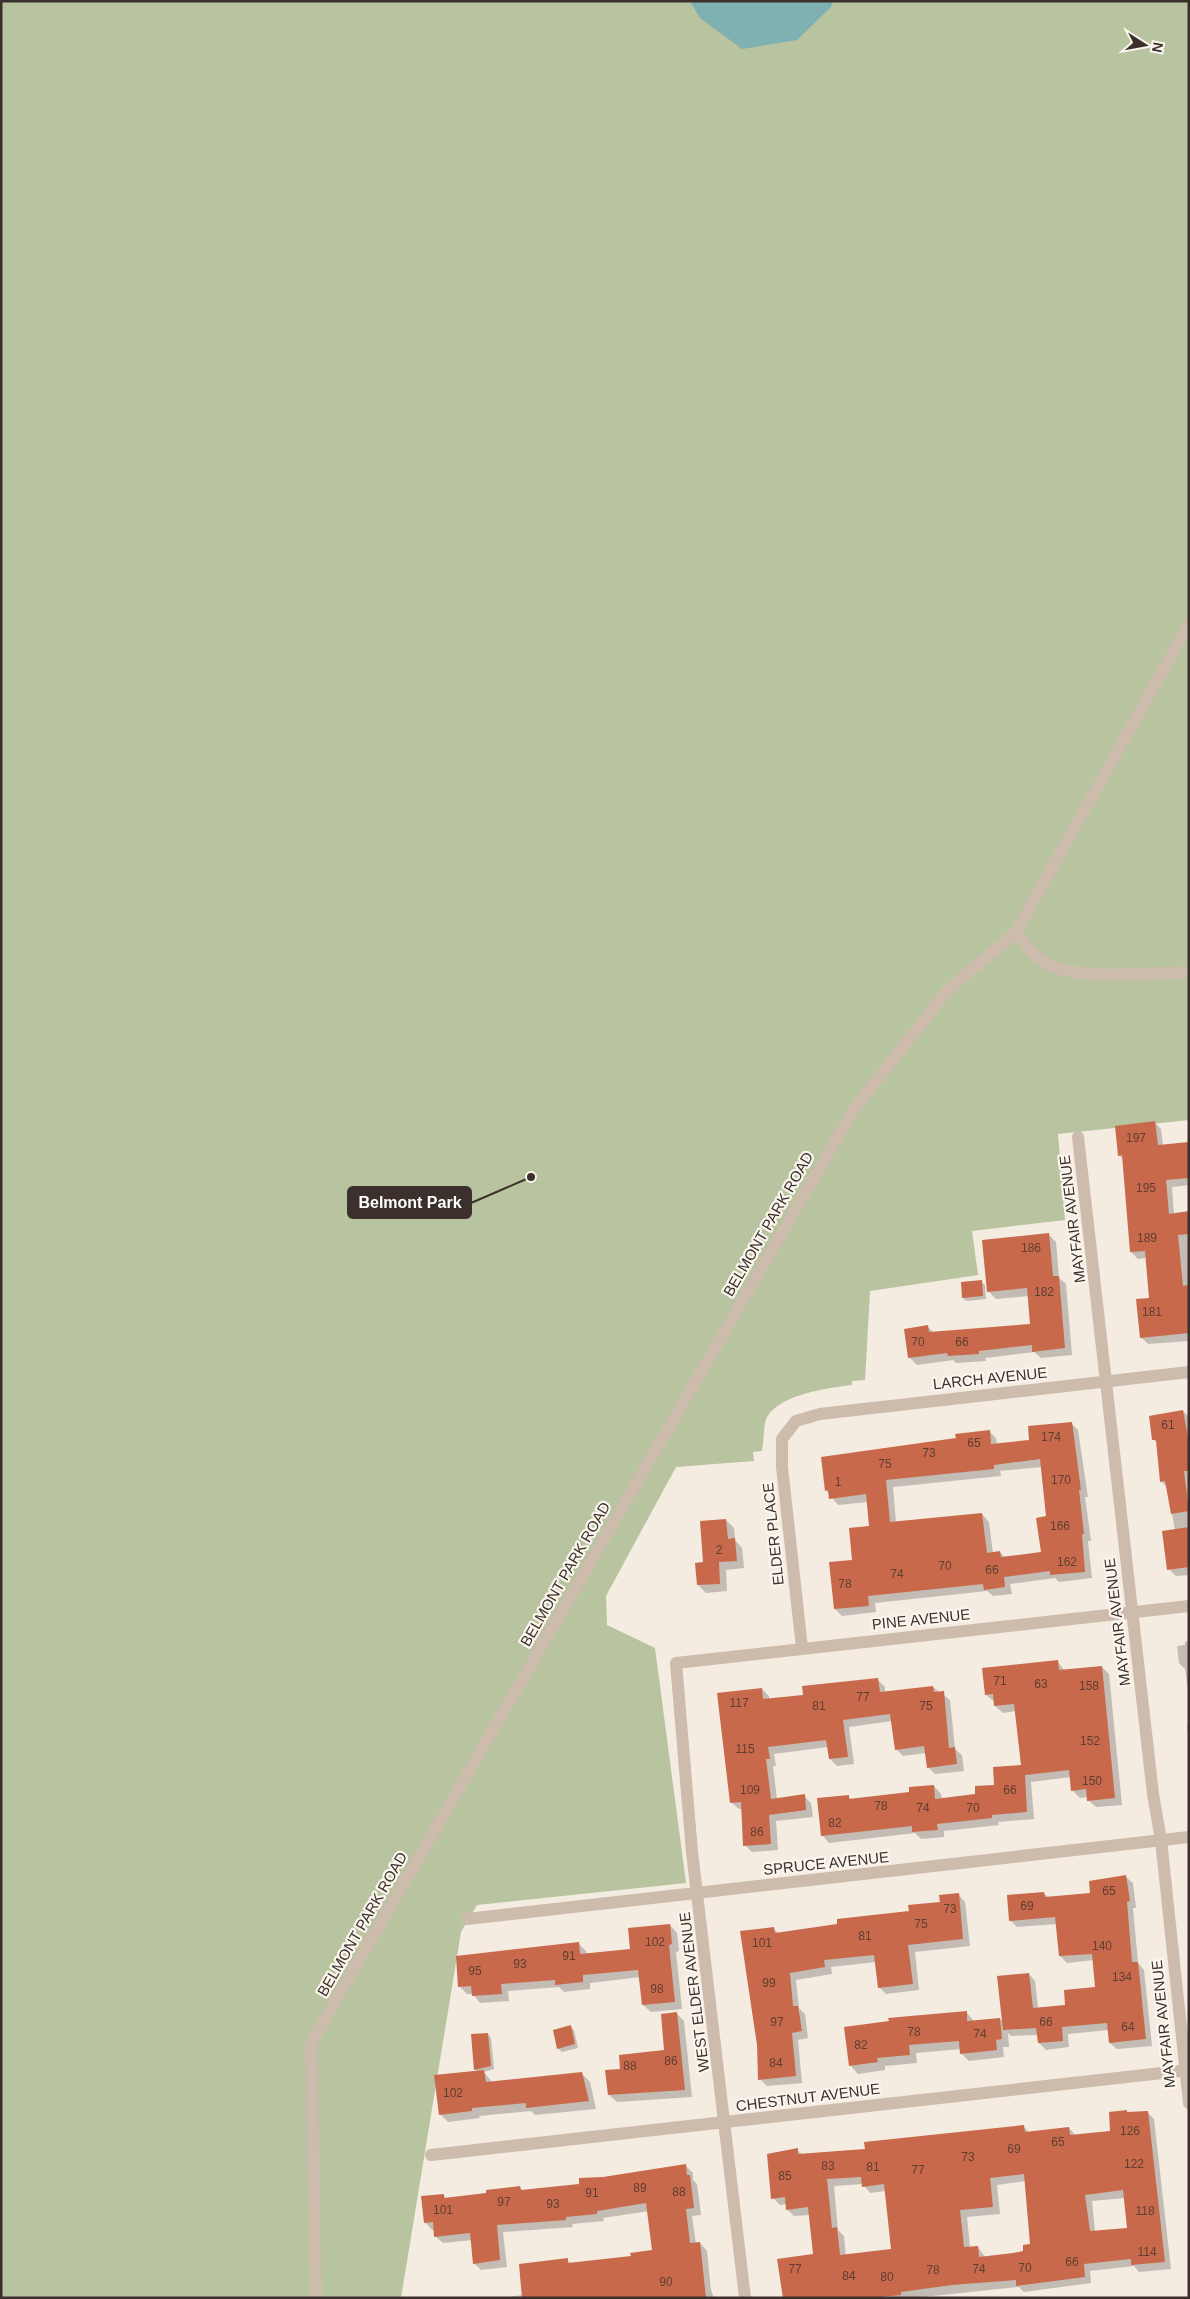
<svg xmlns="http://www.w3.org/2000/svg" width="1190" height="2299" font-family="Arial,sans-serif">
<rect width="100%" height="100%" fill="#f4ebe1"/>
<path fill="#b8c4a0" d="M1,1H1189V1120L1058,1134L1065,1220L972,1231L978,1275L870,1291L865,1380L852,1381V1385C829,1388 780,1394 767,1417C763,1425 764,1442 762,1451L753,1452L754,1461L676,1467L606,1596L607,1625L655,1648L686,1883L477,1905L461,1932L401,2298H1Z"/>
<path fill="#7fb0b2" d="M690,1H833L831,7L797,40L742,49L700,18Z"/>
<g fill="#0003" fill-rule="evenodd">
<path d="M1154,1122L1161,1129L1163,1146L1189,1143V1185L1172,1187L1174,1215L1189,1212V1341L1148,1344L1141,1337L1150,1299L1146,1258L1138,1259L1131,1252L1124,1160L1119,1155Z"/>
<path d="M1048,1234L1056,1242L1059,1278L1066,1284L1072,1355L1041,1358L1034,1352L985,1358L986,1361L956,1363L953,1360L917,1365L910,1358L928,1327L934,1333L1031,1325L1029,1296L996,1299L989,1292L983,1241Z"/>
<path d="M981,1282L985,1285L986,1299L966,1301L963,1298Z"/>
<path d="M1183,1411L1189,1417V1575L1176,1576L1169,1569L1175,1531L1168,1488L1161,1481L1157,1443L1154,1440Z"/>
<path d="M1071,1423L1078,1430L1088,1497H1085L1091,1541H1088L1092,1578L1059,1582L1055,1578L1010,1584L1012,1594L993,1596L987,1591L875,1603L876,1612L842,1616L835,1609L853,1561L871,1527L868,1502L838,1505L826,1490L957,1439L989,1431L996,1438L997,1445L1030,1441ZM1042,1467L1047,1517L1042,1553L1005,1558L1000,1552L993,1553L989,1522L982,1514L896,1522L893,1487L1001,1476L1000,1471Z"/>
<path d="M726,1520L734,1528L735,1540L742,1548L744,1568L726,1570L727,1591L706,1593L698,1585Z"/>
<path d="M1189,1641V1698L1185,1669L1179,1663L1177,1646L1185,1645V1642Z"/>
<path d="M1057,1661L1065,1671L1102,1667L1109,1674L1122,1805L1096,1807L1088,1800V1797L1080,1798L1072,1790L1071,1777L1031,1782L1034,1819L998,1822L999,1825L944,1831V1837L921,1839L915,1833L829,1843L822,1835L848,1796L852,1800L911,1793L934,1786L941,1794L942,1799L976,1796L996,1786L1022,1766L1016,1711L1003,1713L995,1706V1702L986,1695Z"/>
<path d="M878,1680L885,1687V1692L933,1687L950,1700L955,1749L962,1755L964,1771L935,1774L928,1767L926,1753L903,1756L896,1749L892,1721L849,1727L854,1764L837,1766L830,1759L828,1747L774,1754L776,1766H773L777,1799L804,1796L811,1803L813,1817L776,1821L778,1850L752,1852L745,1845L742,1809H739L732,1803L762,1689L769,1696V1700L804,1696Z"/>
<path d="M1187,1726H1189V1743Z"/>
<path d="M1126,1877L1133,1883L1136,1908H1133L1138,1963L1144,1970L1152,2046L1117,2049L1110,2043L1109,2030L1068,2034L1069,2047L1046,2050L1039,2043L1038,2035L1011,2036L1008,2033L1009,2047H1003L1004,2057L969,2061L961,2053V2049L916,2053L917,2063L885,2066V2070L858,2074L851,2066L845,2028L966,2012L974,2021L1000,2019L1004,2023L1029,1974L1035,1981L1038,2008L1066,2006L1097,1988L1094,1960L1067,1963L1060,1956L1057,1924L1017,1927L1010,1920L1044,1893L1049,1898L1091,1894Z"/>
<path d="M958,1894L965,1902L970,1946L915,1952L919,1990L886,1994L879,1987L876,1962L831,1967L832,1974L796,1980L799,2008L805,2014L808,2038L798,2040L802,2083L767,2086L760,2079L774,1929L779,1934L838,1925L910,1912L941,1903Z"/>
<path d="M670,1925L677,1933L679,1951L676,1952L682,2009L651,2012L643,2005L640,1977L590,1983V1989L564,1992L559,1987L508,1991L509,2001L480,2003L473,1994H467L460,1987L579,1944L586,1951V1954L632,1950Z"/>
<path d="M676,2013L684,2021L692,2097L617,2102L609,2095L621,2070L665,2051Z"/>
<path d="M570,2027L574,2030L578,2048L562,2052L558,2048Z"/>
<path d="M488,2034L491,2038L494,2069L484,2072L492,2082L582,2074L590,2082L596,2109L535,2115L531,2111L479,2116L480,2118L448,2122L440,2114L478,2072L475,2069Z"/>
<path d="M1147,2112L1154,2119L1171,2269L1139,2272L1134,2266L1090,2271L1091,2283L1024,2292L1019,2287L913,2298H784L814,2255L810,2215L794,2216L787,2209V2204L780,2205L773,2198L797,2150L803,2155L866,2150L1024,2127L1030,2133L1069,2128L1076,2136L1112,2132ZM1026,2181L1032,2245L1025,2252L985,2257L978,2247L970,2248L967,2217L1000,2214L997,2185ZM863,2184L870,2193L886,2191L892,2250L846,2256L844,2236L838,2230L834,2186ZM1125,2198L1128,2229L1095,2232L1092,2201Z"/>
<path d="M685,2165L693,2173V2180L697,2184L701,2215L692,2216L696,2244L700,2243L707,2251L711,2290L714,2298H500L523,2295L567,2260L572,2264L632,2257L653,2252L649,2211L603,2218L604,2221L572,2224L573,2227L503,2232L507,2267L481,2270L474,2263L472,2240L443,2243L435,2236V2230H432L425,2222L443,2195L447,2199L487,2195L520,2188L523,2191L581,2186L603,2178Z"/>
</g>
<g fill="#c8694b" fill-rule="evenodd">
<path d="M1155,1121L1158,1145L1189,1142V1178L1166,1180L1169,1214L1189,1211V1234L1178,1235L1183,1286L1189,1285V1333L1140,1338L1136,1299L1149,1298L1145,1251L1130,1252L1122,1155L1118,1156L1115,1126Z"/>
<path d="M1049,1233L1053,1276H1059L1065,1348L1032,1352V1345L979,1351V1354L948,1356L947,1353L908,1358L904,1329L928,1325L929,1332L1030,1324L1027,1288L987,1292L982,1240Z"/>
<path d="M982,1280L983,1296L962,1298L961,1282Z"/>
<path d="M1183,1410L1189,1443V1471H1184L1189,1511L1171,1514L1165,1481L1160,1482L1156,1440H1152L1149,1416Z"/>
<path d="M1072,1422L1081,1490H1079L1084,1534H1082L1085,1572L1050,1575V1571L1004,1577L1005,1587L984,1590L983,1584L868,1596L869,1606L834,1609L829,1562L852,1560L849,1528L869,1526L866,1494L829,1499L828,1490L825,1491L821,1457L956,1438L955,1434L990,1430L991,1444L1029,1440L1028,1426ZM1040,1459L1046,1516L1036,1518L1041,1552L1001,1557L1000,1551L987,1553L982,1513L890,1522L886,1480L994,1469V1465Z"/>
<path d="M726,1519L728,1539L735,1538L737,1561L719,1562L720,1584L697,1585L695,1563L703,1562L700,1521Z"/>
<path d="M1189,1527V1567L1167,1570L1162,1531Z"/>
<path d="M1058,1660L1059,1670L1102,1666L1115,1798L1087,1801L1086,1789L1071,1791L1069,1770L1025,1775L1027,1812L992,1815V1818L937,1824L938,1830L912,1832V1826L821,1836L817,1798L849,1795V1799L909,1792V1787L934,1785L935,1799L975,1794V1786L994,1785L993,1767L1021,1765L1014,1704L994,1706L993,1694L985,1695L982,1668Z"/>
<path d="M878,1678L880,1692L933,1686L934,1692L944,1691L949,1748L955,1747L957,1764L927,1768L924,1746L895,1750L890,1714L843,1720L848,1757L829,1759L826,1740L768,1747L770,1759H766L771,1799L805,1794L806,1810L769,1815L771,1844L743,1846L741,1802L730,1803L717,1693L762,1688L763,1699L803,1695L802,1686Z"/>
<path d="M1126,1875L1130,1901L1127,1902L1132,1962H1138L1146,2039L1109,2043L1107,2023L1062,2027L1063,2041L1038,2043L1036,2028L1003,2030L997,1976L1029,1973L1033,2008L1065,2005L1064,1990L1095,1987L1092,1954L1059,1956L1055,1917L1009,1921L1007,1895L1044,1892L1045,1897L1090,1893L1089,1881Z"/>
<path d="M959,1893L963,1939L908,1945L913,1984L878,1988L874,1955L824,1960L825,1967L790,1973L793,2006H798L802,2031L792,2033L796,2076L758,2080L757,2045L740,1931L774,1927L775,1933L837,1924V1919L909,1911L908,1905L940,1902L939,1895Z"/>
<path d="M670,1924L672,1944L669,1945L675,2002L642,2005L638,1970L583,1975V1982L555,1985V1980L501,1984L502,1994L472,1996L471,1986L458,1987L456,1956L579,1942L580,1954L630,1949L628,1928Z"/>
<path d="M967,2011V2021L1000,2018L1002,2039L996,2040L997,2050L960,2054L959,2041L909,2045L910,2055L877,2058L878,2062L849,2066L844,2027L889,2021L888,2018Z"/>
<path d="M677,2012L685,2090L608,2095L605,2070L620,2069L619,2055L664,2050L661,2014Z"/>
<path d="M571,2025L575,2044L557,2049L553,2030Z"/>
<path d="M488,2033L491,2066L474,2070L471,2034Z"/>
<path d="M484,2070L486,2082L582,2072L589,2101L526,2108V2103L472,2108V2111L439,2115L434,2075Z"/>
<path d="M1127,2110V2112L1148,2111L1165,2262L1131,2265V2259L1084,2264L1085,2277L1016,2286V2280L952,2285L901,2292V2295L872,2298H783L777,2259L813,2254L808,2207L786,2210L785,2197L771,2199L767,2154L798,2148V2154L865,2149L864,2142L1024,2125L1025,2132L1069,2127L1070,2135L1110,2131L1109,2112ZM1024,2174L1030,2244L1023,2245V2251L1013,2253L979,2257L978,2246L964,2247L960,2210L993,2207L990,2178ZM861,2177L862,2187L884,2184L891,2249L840,2255L837,2227L832,2228L827,2179ZM1123,2190L1127,2228L1090,2231L1085,2195Z"/>
<path d="M686,2164L687,2175H690L694,2208L686,2209L690,2243L700,2242L706,2298H522L519,2264L568,2258V2263L631,2256L630,2253L652,2250L646,2203L597,2211V2214L566,2217V2220L497,2225L500,2260L473,2264L470,2233L434,2237L433,2222L424,2223L421,2196L444,2194V2198L486,2193V2190L520,2186L521,2190L579,2184V2178L603,2177Z"/>
</g>
<g fill="none" stroke-linecap="round" stroke-linejoin="round">
<g stroke="#cdbbac" stroke-width="12">
<path d="M1016,932C1025,944 1034,957 1048,964C1080,981 1152,973 1189,972"/>
<path d="M1078,1137L1153,1794L1161,1840L1189,2103"/>
<path d="M802,1648L782,1467V1439L796,1421L820,1414L1189,1372"/>
<path d="M467,1919L1189,1837"/>
<path d="M431,2155L1189,2070"/>
<path d="M316,2298L311,2043L854,1109L948,990L1016,932L1189,624"/>
<path d="M745,2298L692,1852L676,1663L1189,1606"/>
</g>
</g>
<g text-anchor="middle" dominant-baseline="central" stroke-width="4.5" stroke-linejoin="round" paint-order="stroke">
<g font-size="12" fill="#5e3e33">
<text x="1136" y="1138">197</text>
<text x="1146" y="1188">195</text>
<text x="1147" y="1238">189</text>
<text x="1031" y="1248">186</text>
<text x="1044" y="1292">182</text>
<text x="1152" y="1312">181</text>
<text x="918" y="1342">70</text>
<text x="962" y="1342">66</text>
<text x="1168" y="1425">61</text>
<text x="1051" y="1437">174</text>
<text x="974" y="1443">65</text>
<text x="929" y="1453">73</text>
<text x="885" y="1464">75</text>
<text x="1061" y="1480">170</text>
<text x="838" y="1482">1</text>
<text x="1060" y="1526">166</text>
<text x="719" y="1550">2</text>
<text x="1067" y="1562">162</text>
<text x="945" y="1566">70</text>
<text x="992" y="1570">66</text>
<text x="897" y="1574">74</text>
<text x="845" y="1584">78</text>
<text x="1000" y="1681">71</text>
<text x="1041" y="1684">63</text>
<text x="1089" y="1686">158</text>
<text x="863" y="1697">77</text>
<text x="739" y="1703">117</text>
<text x="819" y="1706">81</text>
<text x="926" y="1706">75</text>
<text x="1090" y="1741">152</text>
<text x="745" y="1749">115</text>
<text x="1092" y="1781">150</text>
<text x="750" y="1790">109</text>
<text x="1010" y="1790">66</text>
<text x="881" y="1806">78</text>
<text x="923" y="1808">74</text>
<text x="973" y="1808">70</text>
<text x="835" y="1823">82</text>
<text x="757" y="1832">86</text>
<text x="1109" y="1891">65</text>
<text x="1027" y="1906">69</text>
<text x="950" y="1909">73</text>
<text x="921" y="1924">75</text>
<text x="865" y="1936">81</text>
<text x="655" y="1942">102</text>
<text x="762" y="1943">101</text>
<text x="1102" y="1946">140</text>
<text x="569" y="1956">91</text>
<text x="520" y="1964">93</text>
<text x="475" y="1971">95</text>
<text x="1122" y="1977">134</text>
<text x="769" y="1983">99</text>
<text x="657" y="1989">98</text>
<text x="777" y="2022">97</text>
<text x="1046" y="2022">66</text>
<text x="1128" y="2027">64</text>
<text x="914" y="2032">78</text>
<text x="980" y="2034">74</text>
<text x="861" y="2045">82</text>
<text x="671" y="2061">86</text>
<text x="776" y="2063">84</text>
<text x="630" y="2066">88</text>
<text x="453" y="2093">102</text>
<text x="1130" y="2131">126</text>
<text x="1058" y="2142">65</text>
<text x="1014" y="2149">69</text>
<text x="968" y="2157">73</text>
<text x="1134" y="2164">122</text>
<text x="828" y="2166">83</text>
<text x="873" y="2167">81</text>
<text x="918" y="2170">77</text>
<text x="785" y="2176">85</text>
<text x="640" y="2188">89</text>
<text x="679" y="2192">88</text>
<text x="592" y="2193">91</text>
<text x="504" y="2202">97</text>
<text x="553" y="2204">93</text>
<text x="443" y="2210">101</text>
<text x="1145" y="2211">118</text>
<text x="1147" y="2252">114</text>
<text x="1072" y="2262">66</text>
<text x="1025" y="2268">70</text>
<text x="795" y="2269">77</text>
<text x="979" y="2269">74</text>
<text x="933" y="2270">78</text>
<text x="849" y="2276">84</text>
<text x="887" y="2277">80</text>
<text x="666" y="2282">90</text>
</g>
<g font-size="15" fill="#3b302b" stroke="#fbf5ee">
<text transform="translate(1072 1219) rotate(-97)">MAYFAIR AVENUE</text>
<text transform="translate(768 1224) rotate(-60)">BELMONT PARK ROAD</text>
<text transform="translate(990 1378) rotate(-6)">LARCH AVENUE</text>
<text transform="translate(773 1534) rotate(-96)">ELDER PLACE</text>
<text transform="translate(565 1574) rotate(-60)">BELMONT PARK ROAD</text>
<text transform="translate(921 1619) rotate(-6)">PINE AVENUE</text>
<text transform="translate(1117 1622) rotate(-97)">MAYFAIR AVENUE</text>
<text transform="translate(826 1863) rotate(-6)">SPRUCE AVENUE</text>
<text transform="translate(362 1924) rotate(-60)">BELMONT PARK ROAD</text>
<text transform="translate(694 1992) rotate(-97)">WEST ELDER AVENUE</text>
<text transform="translate(1163 2024) rotate(-96)">MAYFAIR AVENUE</text>
<text transform="translate(808 2097) rotate(-7)">CHESTNUT AVENUE</text>
</g>
</g>
<path fill="none" stroke="#3b302b" stroke-width="2" d="M531 1177L471 1203"/>
<circle fill="#3b302b" stroke="#fbf5ee" stroke-width="2" cx="531" cy="1177" r="5"/>
<rect fill="#3b302b" stroke="#3b302b" stroke-width="2" x="348" y="1187" width="123" height="31" rx="5"/>
<g font-size="16" text-anchor="middle" font-weight="bold" fill="#fff">
<text x="410" y="1208">Belmont Park</text>
</g>
<rect width="1190" height="2299" fill="none" stroke="#3b302b" stroke-width="5"/>
<g transform="translate(1145 45) rotate(101)" stroke="#fbf5ee" stroke-width="4" paint-order="stroke">
<path d="M0-4L9 19L0 12L-9 19Z" fill="#3b302b"/>
<text y="-8" font-size="14" font-weight="bold" text-anchor="middle" fill="#3b302b">N</text>
</g>
</svg>
